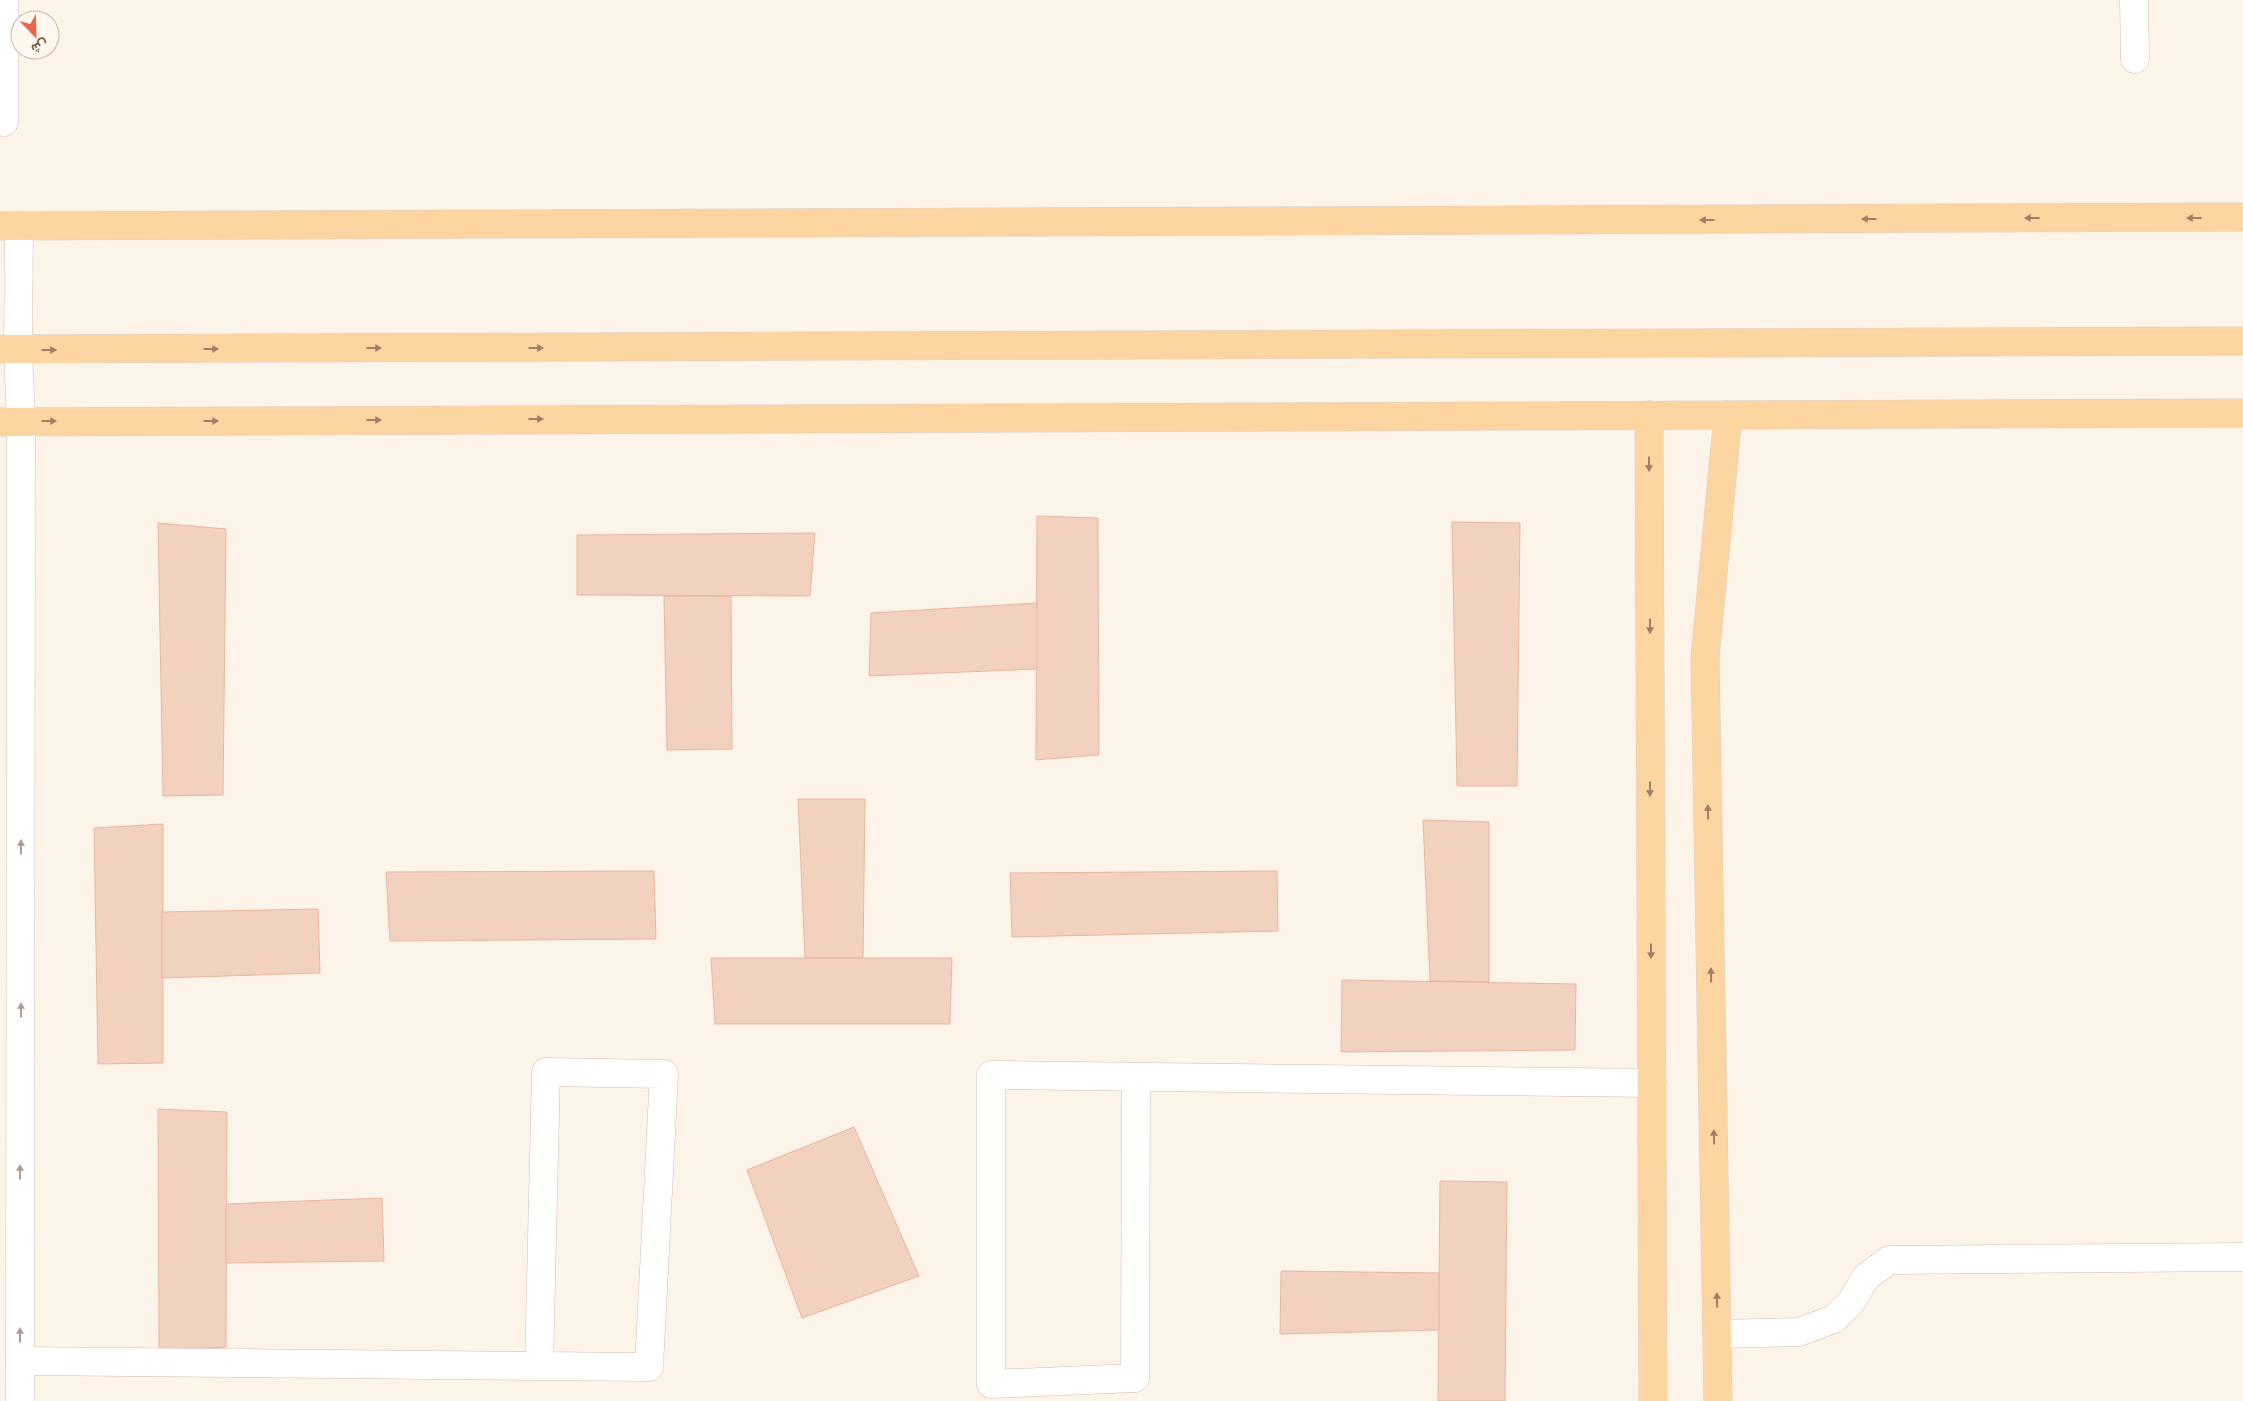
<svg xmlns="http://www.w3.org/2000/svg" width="2243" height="1401" font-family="'IBM Plex Sans',Vazirmatn,sans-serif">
<rect width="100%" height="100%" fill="#fdf4e9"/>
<g fill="#f3d1bf" stroke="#e7b79f">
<path d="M1037,516L1098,518L1099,755L1036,760Z"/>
<path d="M1452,522L1520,523L1517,786H1457Z"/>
<path d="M158,523L226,529L223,795L163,796Z"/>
<path d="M815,533L810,596L577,595V535Z"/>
<path d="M664,596H731L732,749L667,750Z"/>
<path d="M1037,603V669L869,676L871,613Z"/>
<path d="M798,799H865L863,958H805Z"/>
<path d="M1423,820L1489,822V982L1430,981Z"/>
<path d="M163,824V1063L98,1064L94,828Z"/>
<path d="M654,871L656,939L390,941L386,872Z"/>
<path d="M1277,871L1278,931L1012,937L1010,873Z"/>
<path d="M318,909L320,973L162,978V912Z"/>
<path d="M711,958H952L950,1024H715Z"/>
<path d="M1342,980L1576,984L1575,1050L1341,1052Z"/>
<path d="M158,1109L227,1112L226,1347L159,1351Z"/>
<path d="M854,1127L919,1276L802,1318L747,1170Z"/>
<path d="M1440,1181L1507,1182L1505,1401H1438Z"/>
<path d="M382,1198L384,1261L226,1263V1204Z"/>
<path d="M1281,1271L1439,1273V1330L1280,1334Z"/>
</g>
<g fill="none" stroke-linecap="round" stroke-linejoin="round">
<defs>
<g id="minor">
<path d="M4,0V122"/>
<path d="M2134,0L2135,59"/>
<path d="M19,226L18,350L21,422L20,1401"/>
<path d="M1136,1077L1135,1378L991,1384V1075L1652,1083"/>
<path d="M1717,1334L1799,1332L1834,1319L1852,1301L1866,1277L1889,1260L2243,1257"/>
<path d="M20,1361L649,1367L664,1074L546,1072L539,1366"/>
</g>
<g id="major">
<path d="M0,226L2243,217"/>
<path d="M0,349L2243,341"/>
<path d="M1649,415L1653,1401"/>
<path d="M0,422L2243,413"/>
<path d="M1718,1401L1705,658L1728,415"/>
</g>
</defs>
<use href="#minor" stroke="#d3bdb0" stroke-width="29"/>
<use href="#major" stroke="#d9d1cd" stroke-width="29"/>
<use href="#minor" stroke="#fff" stroke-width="28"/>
<use href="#major" stroke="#fdd5a0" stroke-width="28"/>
</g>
<defs><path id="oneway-solid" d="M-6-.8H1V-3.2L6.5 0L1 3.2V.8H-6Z" transform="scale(1.25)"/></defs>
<g fill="#a17e64">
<use href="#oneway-solid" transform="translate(2032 218) rotate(180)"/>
<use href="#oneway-solid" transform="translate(2194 218) rotate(180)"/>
<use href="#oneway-solid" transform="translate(1869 219) rotate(180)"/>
<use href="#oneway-solid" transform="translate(1707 220) rotate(180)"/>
<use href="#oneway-solid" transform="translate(374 348)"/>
<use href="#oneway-solid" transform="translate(536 348)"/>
<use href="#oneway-solid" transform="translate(211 349)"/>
<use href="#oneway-solid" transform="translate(49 350)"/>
<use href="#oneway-solid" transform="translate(536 419)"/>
<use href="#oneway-solid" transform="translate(374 420)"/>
<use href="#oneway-solid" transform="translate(49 421)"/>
<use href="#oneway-solid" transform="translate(211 421)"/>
<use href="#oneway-solid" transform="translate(1649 464) rotate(90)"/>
<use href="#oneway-solid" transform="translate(1650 626) rotate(90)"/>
<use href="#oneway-solid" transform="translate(1650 789) rotate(90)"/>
<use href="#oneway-solid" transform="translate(1708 812) rotate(-91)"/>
<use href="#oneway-solid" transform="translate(1651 951) rotate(90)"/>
<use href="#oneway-solid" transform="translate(1711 975) rotate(-91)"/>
<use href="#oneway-solid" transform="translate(1714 1137) rotate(-91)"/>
<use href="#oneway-solid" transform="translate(1717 1300) rotate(-91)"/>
</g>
<g fill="#af9b93">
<use href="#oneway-solid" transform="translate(21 847) rotate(-90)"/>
<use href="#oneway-solid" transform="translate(21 1010) rotate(-90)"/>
<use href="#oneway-solid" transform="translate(20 1172) rotate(-90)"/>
<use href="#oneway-solid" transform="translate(20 1335) rotate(-90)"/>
</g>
<g transform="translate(35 35) rotate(157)"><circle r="24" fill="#fff8f0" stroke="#c9b8ae"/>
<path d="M0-4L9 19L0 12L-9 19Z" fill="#ea664b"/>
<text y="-8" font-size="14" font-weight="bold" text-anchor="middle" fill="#79594b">ش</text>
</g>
</svg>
